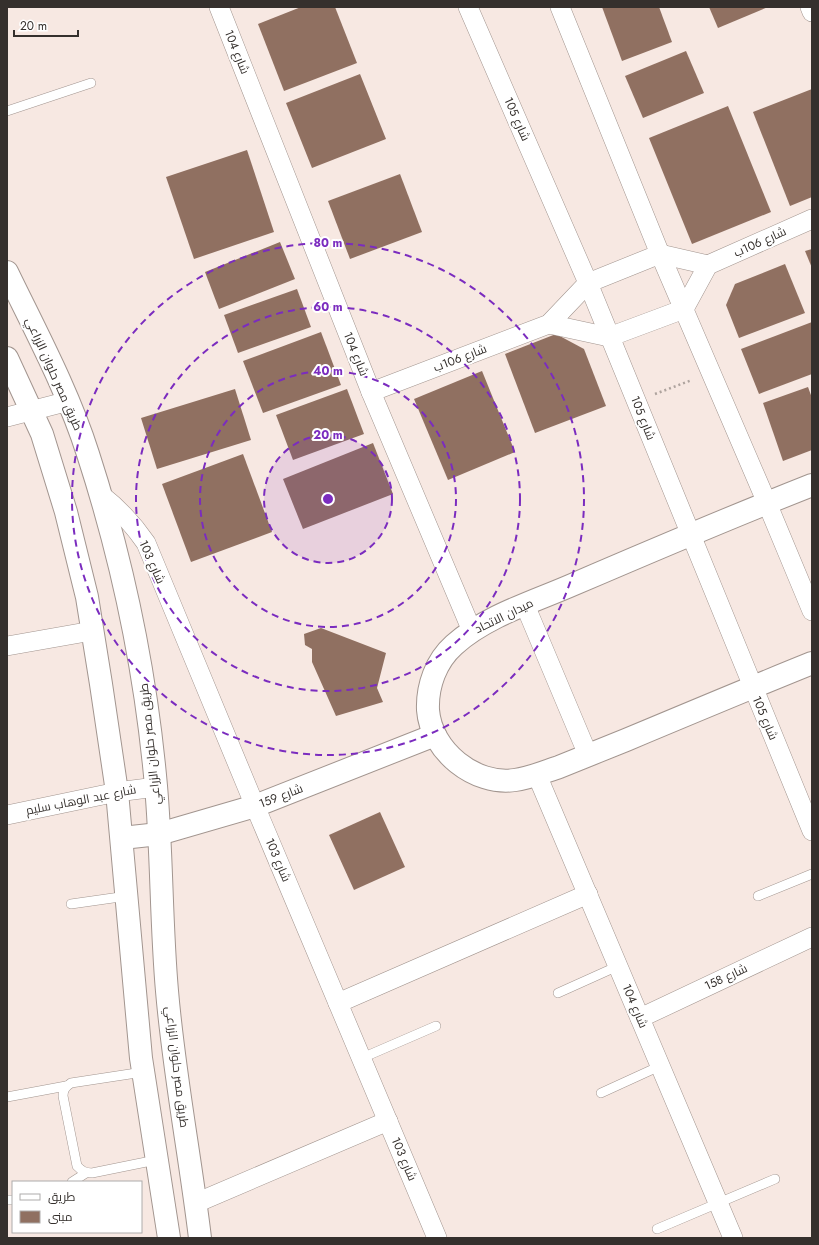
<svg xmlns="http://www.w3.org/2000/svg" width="819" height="1245" font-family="Jost,Cairo,sans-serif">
<rect width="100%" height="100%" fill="#f7e8e2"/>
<g fill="#907061">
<path d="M301,7H335L357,63L284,91L258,24Z"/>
<path d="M602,7H659L672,42L622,61Z"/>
<path d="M709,7H768L718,28Z"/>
<path d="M686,51L704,93L643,118L625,76Z"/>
<path d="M360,74L386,139L312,168L286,103Z"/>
<path d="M812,89V197L790,206L753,112Z"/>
<path d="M728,106L771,212L692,244L649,138Z"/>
<path d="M247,150L274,232L194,259L166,177Z"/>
<path d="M400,174L422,232L350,259L328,201Z"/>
<path d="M280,242L295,279L219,309L205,272Z"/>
<path d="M812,249V268L805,251Z"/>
<path d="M785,264L805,313L739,338L726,305L735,284Z"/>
<path d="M297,289L311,327L238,353L224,315Z"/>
<path d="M812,322V374L759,394L741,349Z"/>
<path d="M321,332L341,385L263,413L243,361Z"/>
<path d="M556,334L584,349L606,406L535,433L505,354Z"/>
<path d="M482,371L515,452L448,480L414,399Z"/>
<path d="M808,387L812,398V450L783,461L763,403Z"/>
<path d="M235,389L251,440L157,469L141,418Z"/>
<path d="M347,389L364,434L293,460L276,415Z"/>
<path d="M373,443L393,494L303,529L283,479Z"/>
<path d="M243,454L272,532L191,562L162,484Z"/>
<path d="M321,628L386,653L377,688L383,702L336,716L312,662V649L305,645L304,634Z"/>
<path d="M380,812L405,867L354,890L329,835Z"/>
</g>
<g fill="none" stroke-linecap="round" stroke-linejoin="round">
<defs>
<g id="lane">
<path d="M7,111L91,83"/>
<path d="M758,896L812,874"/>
<path d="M71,904L127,896"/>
<path d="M558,993L618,966"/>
<path d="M362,1058L436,1026"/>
<path d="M143,1072L71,1083C65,1087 63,1090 63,1096L77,1166C82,1171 85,1173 92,1173L156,1160"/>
<path d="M601,1093L660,1066"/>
<path d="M7,1097L66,1086"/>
<path d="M72,1182L86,1173"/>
<path d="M7,1200H13"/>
<path d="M657,1229L775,1179"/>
</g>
<g id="street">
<path d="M219,7L371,392L472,631"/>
<path d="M468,7L588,283L812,831"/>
<path d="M560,7L660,254L767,503L812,611"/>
<path d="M810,7L812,12"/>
<path d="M549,324L609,337L684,309L708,265L812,219"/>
<path d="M371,392L549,324L588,283L660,254L708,265"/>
<path d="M7,417L69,401"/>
<path d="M101,495C119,509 133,524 146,543L255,806L437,1238"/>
<path d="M525,605L588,755"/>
<path d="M7,646L92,631"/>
<path d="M537,775L733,1238"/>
<path d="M7,815L117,792L156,787"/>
<path d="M338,1003L588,894"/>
<path d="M640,1018L812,937"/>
<path d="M196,1203L388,1121"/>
</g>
<g id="secondary">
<path d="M7,272C36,332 68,391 88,454C123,562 146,673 156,786C162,854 161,923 167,991C174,1074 190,1155 200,1238"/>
<path d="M7,358L42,434L66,512L87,597L101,684L117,792L141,1058L169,1238"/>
<path d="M812,485C731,517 651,551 572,585C533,602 486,616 454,645C436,661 427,686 428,710C431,751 475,786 515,780C530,778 544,772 559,767C581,758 604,749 626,740C688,714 750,688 812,663"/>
<path d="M122,838L159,834L255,806L435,735"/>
</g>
</defs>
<use href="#lane" stroke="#a2958f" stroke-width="10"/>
<use href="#street" stroke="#a2958f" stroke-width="20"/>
<use href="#secondary" stroke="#a2958f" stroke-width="24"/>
<path stroke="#aea39e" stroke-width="2.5" stroke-dasharray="2 3" stroke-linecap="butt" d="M655,394L692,380"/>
<use href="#lane" stroke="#fff" stroke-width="9"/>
<use href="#street" stroke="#fff" stroke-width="19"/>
<use href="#secondary" stroke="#fff" stroke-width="22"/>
</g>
<circle cx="328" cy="499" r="64" fill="#7b2cbf" fill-opacity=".12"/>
<g fill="none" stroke="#7b2cbf" stroke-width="2" stroke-dasharray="7 5">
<circle cx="328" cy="499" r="64"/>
<circle cx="328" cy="499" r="128"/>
<circle cx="328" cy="499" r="192"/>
<circle cx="328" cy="499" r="256"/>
</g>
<g text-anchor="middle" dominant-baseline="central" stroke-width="4" stroke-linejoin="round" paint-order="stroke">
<g font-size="12" fill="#35302d" stroke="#fff">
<text transform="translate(237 52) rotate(68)">شارع 104</text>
<text transform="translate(517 119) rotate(66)">شارع 105</text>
<text transform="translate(760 242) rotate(-24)">شارع 106ب</text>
<text transform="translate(356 354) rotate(68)">شارع 104</text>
<text transform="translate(460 358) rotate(-21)">شارع 106ب</text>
<text transform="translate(54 374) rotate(66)">طريق مصر حلوان الزراعي</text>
<text transform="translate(643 418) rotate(68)">شارع 105</text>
<text transform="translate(152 562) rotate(66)">شارع 103</text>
<text transform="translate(504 616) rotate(-26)">ميدان الاتحاد</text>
<text transform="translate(765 718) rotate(67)">شارع 105</text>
<text transform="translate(150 744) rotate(-96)">طريق مصر حلوان الزراعي</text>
<text transform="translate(281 796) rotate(-21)">شارع 159</text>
<text transform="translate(81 800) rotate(-11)">شارع عبد الوهاب سليم</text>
<text transform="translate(278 860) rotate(67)">شارع 103</text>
<text transform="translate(726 977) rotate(-25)">شارع 158</text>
<text transform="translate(635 1006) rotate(67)">شارع 104</text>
<text transform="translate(177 1067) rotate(83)">طريق مصر حلوان الزراعي</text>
<text transform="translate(404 1159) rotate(67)">شارع 103</text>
</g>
</g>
<circle cx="328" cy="499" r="6" fill="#7b2cbf" stroke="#fff" stroke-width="2"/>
<g font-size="12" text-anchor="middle" font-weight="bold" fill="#7b2cbf" stroke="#fff" stroke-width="4" stroke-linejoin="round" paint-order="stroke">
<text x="328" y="247">80 m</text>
<text x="328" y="311">60 m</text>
<text x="328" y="375">40 m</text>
<text x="328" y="439">20 m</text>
</g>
<rect width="819" height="1245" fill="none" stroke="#35302d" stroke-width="16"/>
<rect x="12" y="1181" width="130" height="52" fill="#ffffff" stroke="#aeacab"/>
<rect x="20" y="1194" width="20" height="6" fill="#ffffff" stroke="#aeacab"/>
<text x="48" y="1201" font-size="12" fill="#35302d">طريق</text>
<rect x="20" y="1211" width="20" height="12" fill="#907061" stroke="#aeacab"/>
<text x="48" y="1221" font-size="12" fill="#35302d">مبنى</text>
<path d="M14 30v6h64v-6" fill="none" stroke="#35302d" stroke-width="2"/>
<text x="20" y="30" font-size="12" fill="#35302d" stroke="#ffffff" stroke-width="3" paint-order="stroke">20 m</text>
</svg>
